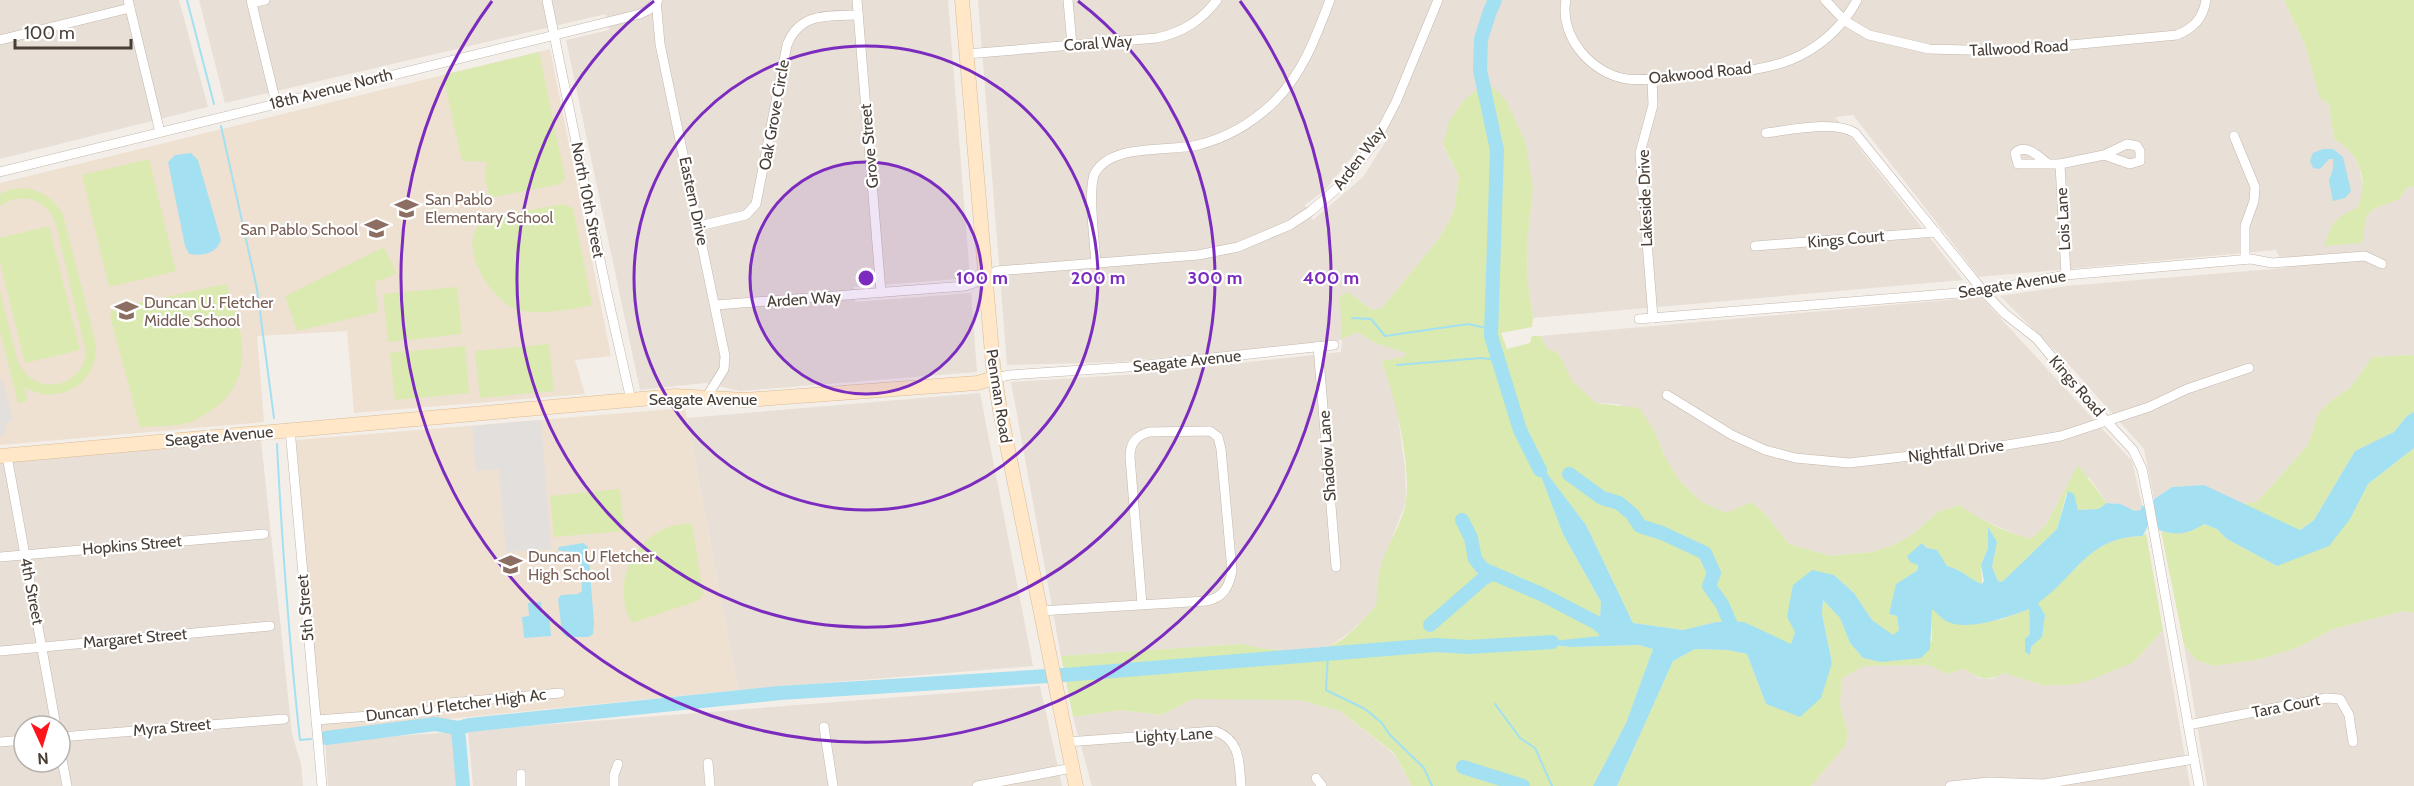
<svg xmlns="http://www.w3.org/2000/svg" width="2414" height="786" font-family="Cabin,sans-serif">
<rect width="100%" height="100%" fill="#f4eee8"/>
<g fill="#e8dfd6" fill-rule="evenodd">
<path d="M0,0H179L208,107L0,159Z"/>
<path d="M199,0H948L970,278L854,287L855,302L971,293L977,372L740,391L705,383L640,390L566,40L609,30L606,14L225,103Z"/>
<path d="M978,0H2284L2305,45L2322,100L2329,104L2334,139L2349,148L2359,166L2364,192L2357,208L2366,218L2372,210L2399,199L2407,188L2414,186V355L2372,357L2350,388L2329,402L2318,414L2308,445L2257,502L2243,504L2204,485L2172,487L2154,499L2144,449L2070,366L2000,296L2066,286L2285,268L2276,250L1979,277L1853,115L1835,117L1963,280L1533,318L1528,284L1527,244L1533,189L1443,146L1459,176L1454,211L1440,237L1382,308L1372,310L1348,292L1358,332L1375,343L1407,353L1403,357L1381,361L1388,377L1397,409L1405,468L1406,502L1380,569L1377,606L1349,633L1330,646L1292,651L1265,650L1241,644L1061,656L1011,382L1139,374L1341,352L1342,340L1120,362L1007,365ZM1373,131L1389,136L1363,177L1313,220L1305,205L1326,189Z"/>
<path d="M1981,297L2132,461L2142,505L2141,510L2134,511L2121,504L2107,503L2089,477L2066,488L2046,525L2031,539L2017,535L1975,516L1959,505L1938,512L1914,533L1894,545L1872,552L1831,556L1789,544L1765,514L1726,513L1700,501L1679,480L1664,455L1655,432L1619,404L1596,403L1572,381L1559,354L1547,348L1540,336Z"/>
<path d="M980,393L1033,666L738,690L687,418Z"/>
<path d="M261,440L292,734L301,764L303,786H0V463ZM24,726H60V762H24Z"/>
<path d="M2404,611L2414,613V786H2207L2184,645L2196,660L2214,666L2262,659L2301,646L2333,629Z"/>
<path d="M2163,630L2190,786H1811L1845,746L1848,732L1840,705L1842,678L1864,666L1929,665L1946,674L1964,669L1979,678L1992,679L2004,673L2043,685L2134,662Z"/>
<path d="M1040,686L1062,786H473L468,731Z"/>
<path d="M1237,698L1300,700L1340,711L1394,754L1412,786H1092L1073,717L1121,710L1161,715L1193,699Z"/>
<path d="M454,732L458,786H328L325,741Z"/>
</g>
<g fill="#eee1d2">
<path d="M550,49L611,356L575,360L585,394L354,413L347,331L257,336L264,422L0,445V183Z"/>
<path d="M685,408L738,690L318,732L296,440Z"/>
</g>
<g fill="#daeab0">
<path d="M2284,0H2414V186L2407,188L2399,199L2372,210L2366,218L2362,243L2324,246C2331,224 2335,217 2357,208C2370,181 2360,154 2334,139L2329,104L2322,100L2319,95L2305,45Z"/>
<path d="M539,52L565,178L560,184L489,198L485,175L487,162L462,161L443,75Z"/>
<path d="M1487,81L1507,102L1526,144L1533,189L1527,244L1528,284L1533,318L1532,327L1501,333L1507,349L1530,343L1532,336H1540L1547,348L1559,354L1572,381L1596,403L1639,408L1655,432L1664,455L1679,480L1700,501L1726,513L1751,502L1765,514L1789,544L1831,556L1872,552L1894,545L1914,533L1938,512L1959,505C1981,520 2006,533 2031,539L2046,525L2078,465L2107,503L2098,509L2077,510L2066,494L2057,529L2002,582L1998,581L1992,567L1997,542L1988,529V548L1981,565L1982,584C1969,579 1961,569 1947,566L1937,551L1927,548L1923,543L1918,570L1896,585L1889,614L1897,616L1899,630L1893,636L1872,620L1854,593L1834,575L1795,632L1791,645L1744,622H1716L1683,630L1633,623L1586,525L1534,457L1563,534L1601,602L1599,636L1539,644L1570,647L1639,645L1653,649L1626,723L1593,786H1412L1394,753L1340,711L1300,700L1193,699L1161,715L1121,710L1073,717L1061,656L1241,644C1263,650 1308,655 1330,646C1348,639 1363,619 1376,606C1378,594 1377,581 1380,570C1385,546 1403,524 1406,501C1411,465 1395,393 1381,361L1403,357L1406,353L1375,343L1358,332L1342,339L1340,297L1348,292L1372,310L1382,308L1440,237L1454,211L1459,176L1443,145L1449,122L1463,101Z"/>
<path d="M149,159L176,271L109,287L82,175Z"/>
<path d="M25,188C43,191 55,200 63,215L95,340C102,382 60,408 24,387L27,401L18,403L0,331V291L17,359C30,396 80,392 86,353L56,225C48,199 22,191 0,206V194L11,189Z"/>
<path d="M562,204L573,208L592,305C570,309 546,315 523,311C497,307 467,262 473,236C475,230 479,224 482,219Z"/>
<path d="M49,226L80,350L25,363L0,262V238Z"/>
<path d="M384,247L397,274L375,282L378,312L297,331L285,296Z"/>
<path d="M226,284C244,328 257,385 207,413C202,416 196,420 191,422C175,427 156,426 140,427L110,316L114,308Z"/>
<path d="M457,287L462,334L388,342L383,294Z"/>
<path d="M549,344L554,391L480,398L475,351Z"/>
<path d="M465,346L469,393L395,400L390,353Z"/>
<path d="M2414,355V412L2407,416L2394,432L2355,451L2314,520L2299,530L2243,504L2257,502L2308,445L2318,414L2329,402L2350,388L2372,357Z"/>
<path d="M2414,448V613L2404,611L2333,629L2301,646L2262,659L2214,666L2196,660L2184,645L2161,531C2178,535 2189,534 2203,524L2217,529L2227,539L2277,566L2350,519L2368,484Z"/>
<path d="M620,489L624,531L554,537L550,496Z"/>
<path d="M692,523L703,595L697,601L632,623C612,587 630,541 669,527C676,524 685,524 692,523Z"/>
<path d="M2146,533L2163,630L2134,662L2090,680L2071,685H2043L2004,673C1988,682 1980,679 1964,669L1946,674L1929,665L1864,666L1842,678L1840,705L1848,732L1845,746L1811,786H1617L1673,661L1695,649L1728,650L1747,654L1766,704L1832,663L1822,614L1823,600L1840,618L1850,643L1863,658L1881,662L1932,641L1931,608L1987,620H2000L2029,609L2030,634L2025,639L2031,647L2042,637L2045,615L2037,603C2077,576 2087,537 2143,536Z"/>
</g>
<g fill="#e3dfdd">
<path d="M3,380L13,421L7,422L4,434L0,436V381Z"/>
<path d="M541,420L551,549L506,552L499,469L476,471L472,426Z"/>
</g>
<g fill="#a3e0f2">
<path d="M2323,149H2333L2343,157L2351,191L2345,198L2333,201L2329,181L2333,169V159H2329L2320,169L2313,168L2310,161L2313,153Z"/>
<path d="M191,153L198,160L221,240C216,254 203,256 189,254L185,246L168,162L175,155Z"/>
<path d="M2414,412V448L2368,484L2350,519L2329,546L2277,566L2227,539L2217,529L2204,524C2189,534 2176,536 2159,530L2156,522L2149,523L2143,536C2087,537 2077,576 2038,603L2045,615L2042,637L2031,647L2030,655L2025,652V639L2030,634L2029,609C2009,617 1966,632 1946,621C1941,618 1936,612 1932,609L1930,649L1921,658L1881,662L1863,658L1850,643L1840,618L1823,600L1822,614L1832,663L1821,698L1800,717L1766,704L1747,654L1728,650L1695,649L1673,661L1617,786H1593L1626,723L1653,649L1639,645L1570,647L1535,643L1599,636L1601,602L1563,534L1533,455L1586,525L1633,623L1683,630L1716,622H1744L1791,644L1795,632L1787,617L1793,585L1812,570L1834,575L1854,593L1872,620L1893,635L1899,630L1897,616L1889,614L1896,584L1918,570V565L1910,562L1907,556L1922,543L1927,548L1937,550L1947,566C1961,569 1969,579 1982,584L1984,581L1981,565L1988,548V527L1997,542L1992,567L1998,581L2002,582L2057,529L2068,491L2074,494L2078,510L2098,509L2107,503L2121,504L2134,511L2141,510L2142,505L2146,508L2153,507L2154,499L2172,487L2204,485L2300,530L2314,520L2355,451L2394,432L2407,416Z"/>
<path d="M583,543L588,547L594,623L593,634L589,637H567L562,632L558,599L561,595L578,594L582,591L580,554C573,550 566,553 558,550L559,547Z"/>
<path d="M541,602L542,615L549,614L551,636L524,638L522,617L529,616L528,603Z"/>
</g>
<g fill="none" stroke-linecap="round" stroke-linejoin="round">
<g stroke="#a3e0f2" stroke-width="2">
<path d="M187,0L214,104"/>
<path d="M221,126L257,289L274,418"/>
<path d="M1352,318L1371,319L1385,336L1468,324L1491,329"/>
<path d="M1397,365L1481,358L1498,360"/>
<path d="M277,444C282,543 289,641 300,740L311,739"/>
<path d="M1328,654L1326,690L1365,709L1382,723L1389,734L1424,768L1432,786"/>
<path d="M1495,704L1520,738L1535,748L1552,786"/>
</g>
<g stroke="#a3e0f2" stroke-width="14">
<path d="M1495,0L1490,11L1481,39L1480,70L1497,150L1491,336L1520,430L1540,470"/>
<path d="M1569,474L1602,498L1619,503L1632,514L1640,526L1662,533L1705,553L1714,573L1709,586L1722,604L1734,632"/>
<path d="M1462,520L1471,538L1475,559L1483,569L1541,594L1597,623L1613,638"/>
<path d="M1430,625L1484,578L1492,574"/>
<path d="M326,738L435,724L458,728"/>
<path d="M1463,767L1523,786"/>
<path d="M463,786L458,728L469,725L780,693L1064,675L1436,645L1468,647L1552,642"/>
</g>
<defs>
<g id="street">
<path d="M128,0L160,132"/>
<path d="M251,0L276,103"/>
<path d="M547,0L606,289L631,400"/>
<path d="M656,0L660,44L725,356L724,369L706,398"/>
<path d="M857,0L881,292"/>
<path d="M1068,0L1072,45"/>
<path d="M1566,0C1559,37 1592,74 1627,79C1645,81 1664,78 1682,76C1721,73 1768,73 1803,54C1827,41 1844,24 1857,0"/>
<path d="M1825,0L1845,21L1869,35L1929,49L2005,51L2177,35C2194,28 2203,18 2206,0"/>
<path d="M252,3L265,0"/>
<path d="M0,40L130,8"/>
<path d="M966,54L1157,38C1183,32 1201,21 1217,0"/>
<path d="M1652,79L1653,105L1640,153L1653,318"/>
<path d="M1766,133C1791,130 1835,120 1855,133L1983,291L2004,313L2037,339L2087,400L2133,450L2142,469L2149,504L2199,786"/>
<path d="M2234,136L2255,187L2254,201L2245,226V259"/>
<path d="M2047,163C2038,156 2026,143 2015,153L2018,164H2060"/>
<path d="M0,172L640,14L648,10L658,0"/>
<path d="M699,226L746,215L756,204L787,45C800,12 828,16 858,15"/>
<path d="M1755,246L1936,232"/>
<path d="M1096,264C1095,245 1087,187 1095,173C1112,143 1168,152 1198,145C1226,138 1252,123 1273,103C1302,75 1316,37 1330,0"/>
<path d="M2066,275L2060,164L2104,155L2127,144L2137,146L2140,151V161L2130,164L2104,155"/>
<path d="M716,305L965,286L974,283L997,271L1198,255L1238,247L1290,225L1311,211L1344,182L1375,142L1396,102L1438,0"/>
<path d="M1639,319L1983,291L2066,275L2251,259L2272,263L2365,256L2382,264"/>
<path d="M1318,346L1336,567"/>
<path d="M995,378L1010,375L1128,367L1334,345"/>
<path d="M1667,395L1732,435L1765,450L1795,458L1849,463L2007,445L2061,436L2149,407L2187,389L2249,368"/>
<path d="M290,429L322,786"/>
<path d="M7,456L56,726"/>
<path d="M0,557L264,534"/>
<path d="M1040,611L1206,601C1223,598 1229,587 1232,571L1221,449L1218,437L1210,431L1149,432C1136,436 1130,443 1130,457L1142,604"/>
<path d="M0,651L270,626"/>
<path d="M316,720L436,711L449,703L560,693"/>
<path d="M2188,725L2326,698L2340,699L2349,715L2353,742"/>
<path d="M824,727L833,786"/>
<path d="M60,737L284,719"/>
<path d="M0,742L24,740"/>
<path d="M1067,742L1215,731C1241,740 1239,763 1241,786"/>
<path d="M60,749L67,786"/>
<path d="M708,763L710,786"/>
<path d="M1316,778L1322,786"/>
<path d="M521,786V774"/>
<path d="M614,786V775L618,764"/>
<path d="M977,786L1072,768"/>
<path d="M1950,786L1989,782L2044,784L2194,759"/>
</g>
<g id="secondary">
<path d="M962,0L993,365L1000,410L1076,786"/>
<path d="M0,456L675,396L745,400L977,383L995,378"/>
</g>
</defs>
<use href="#street" stroke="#c3b7ad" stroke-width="10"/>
<use href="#secondary" stroke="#d9bc99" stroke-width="15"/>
<use href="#street" stroke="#fff" stroke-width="9"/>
<use href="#secondary" stroke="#ffe7c7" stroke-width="14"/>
</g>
<circle cx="866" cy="278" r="116" fill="#7b2cbf" fill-opacity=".12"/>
<g fill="none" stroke="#7b2cbf" stroke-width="3">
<circle cx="866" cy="278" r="116"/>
<circle cx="866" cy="278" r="232"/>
<path d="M1078 1A349 349 0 1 1 654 1"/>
<path d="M1240 1A465 465 0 1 1 492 1"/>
</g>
<defs>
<symbol id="school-bare" viewBox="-9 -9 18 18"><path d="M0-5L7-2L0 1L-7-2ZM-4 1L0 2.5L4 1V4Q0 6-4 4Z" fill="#8d6e63" stroke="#fff" stroke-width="2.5" paint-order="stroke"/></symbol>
</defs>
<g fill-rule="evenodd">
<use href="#school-bare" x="390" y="192" width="33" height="33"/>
<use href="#school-bare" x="360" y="212" width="33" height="33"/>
<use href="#school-bare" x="110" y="294" width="33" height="33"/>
<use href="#school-bare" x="494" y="548" width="33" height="33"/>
</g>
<g text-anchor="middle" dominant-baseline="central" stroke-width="4.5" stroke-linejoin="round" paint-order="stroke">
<g font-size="16" fill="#483e36" stroke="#fff">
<text transform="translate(1098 43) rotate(-4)">Coral Way</text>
<text transform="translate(2019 48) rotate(-3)">Tallwood Road</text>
<text transform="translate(1700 73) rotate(-6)">Oakwood Road</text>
<text transform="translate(331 89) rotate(-14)">18th Avenue North</text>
<text transform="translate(774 115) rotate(-80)">Oak Grove Circle</text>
<text transform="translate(869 146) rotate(-95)">Grove Street</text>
<text transform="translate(1359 158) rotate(-53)">Arden Way</text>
<text transform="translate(1645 198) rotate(-92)">Lakeside Drive</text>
<text transform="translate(588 200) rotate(79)">North 10th Street</text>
<text transform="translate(694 201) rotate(78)">Eastern Drive</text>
<text transform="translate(2063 219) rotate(-93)">Lois Lane</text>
<text transform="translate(1846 239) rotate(-5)">Kings Court</text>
<text transform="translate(2012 284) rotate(-9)">Seagate Avenue</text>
<text transform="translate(804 299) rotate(-4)">Arden Way</text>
<text transform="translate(1187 361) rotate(-6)">Seagate Avenue</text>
<text transform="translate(2077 386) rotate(49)">Kings Road</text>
<text transform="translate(999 396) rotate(81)">Penman Road</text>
<text x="703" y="399">Seagate Avenue</text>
<text transform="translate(219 436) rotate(-5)">Seagate Avenue</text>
<text transform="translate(1956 451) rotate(-7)">Nightfall Drive</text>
<text transform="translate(1327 456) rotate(-94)">Shadow Lane</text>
<text transform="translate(132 545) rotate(-5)">Hopkins Street</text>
<text transform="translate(32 591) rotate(79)">4th Street</text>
<text transform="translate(305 608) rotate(-95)">5th Street</text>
<text transform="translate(135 638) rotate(-5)">Margaret Street</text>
<text transform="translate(456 705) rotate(-7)">Duncan U Fletcher High Ac</text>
<text transform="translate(2286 706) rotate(-11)">Tara Court</text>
<text transform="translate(172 727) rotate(-5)">Myra Street</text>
<text transform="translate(1174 735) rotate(-3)">Lighty Lane</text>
</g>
<g font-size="16" fill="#785e54" stroke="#fff" text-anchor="start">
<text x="425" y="199">San Pablo<tspan x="425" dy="18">Elementary School</tspan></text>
<text x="358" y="229" text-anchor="end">San Pablo School</text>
<text x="144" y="302">Duncan U. Fletcher<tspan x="144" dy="18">Middle School</tspan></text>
<text x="528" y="556">Duncan U Fletcher<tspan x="528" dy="18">High School</tspan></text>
</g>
</g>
<circle cx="866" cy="278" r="9" fill="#7b2cbf" stroke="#fff" stroke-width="3"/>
<g font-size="18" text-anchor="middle" font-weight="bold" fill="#7b2cbf" stroke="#fff" stroke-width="4.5" stroke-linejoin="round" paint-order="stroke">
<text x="982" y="284">100 m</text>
<text x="1098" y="284">200 m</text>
<text x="1215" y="284">300 m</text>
<text x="1331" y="284">400 m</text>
</g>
<g transform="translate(42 744) rotate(176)"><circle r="28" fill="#ffffff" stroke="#b6b2af" stroke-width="1.5"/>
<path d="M0-4.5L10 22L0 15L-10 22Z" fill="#ff141c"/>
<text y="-9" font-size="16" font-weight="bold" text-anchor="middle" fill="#483e36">N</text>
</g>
<path d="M15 39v9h116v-9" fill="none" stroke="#483e36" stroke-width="3"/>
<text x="24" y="39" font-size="18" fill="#483e36" stroke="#ffffff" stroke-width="4.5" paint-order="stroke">100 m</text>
</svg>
